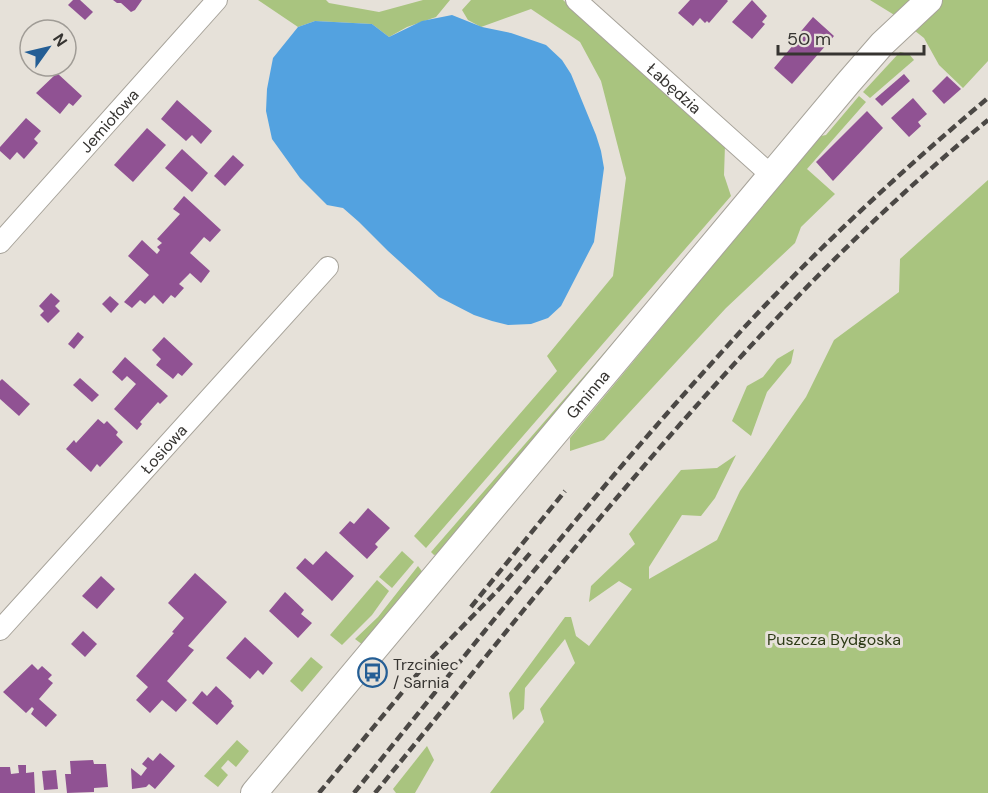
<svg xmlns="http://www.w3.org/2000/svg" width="988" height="793" font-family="'DM Sans',sans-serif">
<rect width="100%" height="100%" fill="#e6e1d9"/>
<g fill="#a9c47f">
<path d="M258,0H326L329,3L379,12L423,0H450L436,17L407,27L389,37L372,24L315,21L298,27Z"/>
<path d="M471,0H563L725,145L724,175L731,196L426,548L414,536L557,371L547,356L613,276L626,178L601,81L580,42L531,9L481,27L468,20L462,10Z"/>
<path d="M870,0H988V61L963,88L939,65L924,38L896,16Z"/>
<path d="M900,52L909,54L914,60L870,98L863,92Z"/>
<path d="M859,96L866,102L807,169L835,194L801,227L795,243L726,308L604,440L570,451V438L752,218L754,211L817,133L821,136L826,135Z"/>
<path d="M988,180V793H490L544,722L540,709L575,663L565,639L525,688L524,709L513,720L509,693L565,617H571L576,636L589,646L632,589L619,581L589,602L591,586L635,544L629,534L681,470L717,468L736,455L715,498L701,516L682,515L649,567V579L717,540L740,491L806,397L834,340L899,292L900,259Z"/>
<path d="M684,261L442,553L434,555L431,552Z"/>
<path d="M794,349L791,363L767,392L751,436L732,421L747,386L763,377L777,359Z"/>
<path d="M402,551L414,562L392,588L379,577Z"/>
<path d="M418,566L424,574L363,645L355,639L378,617Z"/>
<path d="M377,580L389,591L372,615L342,645L330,635Z"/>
<path d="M311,657L323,667L302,692L290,681Z"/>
<path d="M237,740L249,751L236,767L228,760L221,768L228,775L218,787L204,776Z"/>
<path d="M427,746L434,760L415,793H396L393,789Z"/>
</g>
<path fill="#53a2e0" d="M452,15L482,27L511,33L546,45L562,60L571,74L596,135L601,151L604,168L594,242L561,306L548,318L531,324L508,325L492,321L474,315L439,297L388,251L359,222L343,208L327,205L300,178L272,139L266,111L267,89L273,58L298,27L315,21L372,24L389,37L422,21Z"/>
<g fill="#905293">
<path d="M73,0H80L93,12L85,20L68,5Z"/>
<path d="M113,0H142L135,10L131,12L121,3H117Z"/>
<path d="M690,0H727L728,1L709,23L707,21L705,23L700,18L693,26L678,13Z"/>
<path d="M752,0L767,16L762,22L765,24L752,39L732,22Z"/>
<path d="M813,17L834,36L792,84L774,68L799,38L797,36Z"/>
<path d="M57,73L82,96L73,106L69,103L60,114L36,93Z"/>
<path d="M904,74L910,81L882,106L875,99Z"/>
<path d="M947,76L961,89L944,104L932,91Z"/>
<path d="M913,98L927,114L918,122L921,126L909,137L891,118Z"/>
<path d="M177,100L212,131L201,144L192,135L186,141L161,119Z"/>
<path d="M867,111L883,128L833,181L816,162Z"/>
<path d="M26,118L41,131L34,139L38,143L24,159L17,152L10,160L0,151V147Z"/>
<path d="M147,128L166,145L133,182L114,165Z"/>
<path d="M182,149L208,173L192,192L165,168Z"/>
<path d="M233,155L244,165L225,186L214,176Z"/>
<path d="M184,196L221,230L210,242L204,237L190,253L210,271L201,283L190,273L179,284L184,288L175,298L171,295L163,304L154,295L145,304L140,300L132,308L124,302L149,275L128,256L142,240L157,254L160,250L157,247L162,243L157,239L180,214L173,209Z"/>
<path d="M51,293L60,301L55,306L60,311L48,323L40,315L44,311L39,306Z"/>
<path d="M110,296L119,304L111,313L102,304Z"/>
<path d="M78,332L84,337L74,349L68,344Z"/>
<path d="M164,337L193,364L182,376L178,373L173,379L156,365L161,359L152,350Z"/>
<path d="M125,357L168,396L160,404L158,402L140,422L142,424L137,430L114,409L136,384L127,376L122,381L112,372Z"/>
<path d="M80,378L99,395L92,402L73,385Z"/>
<path d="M2,379L30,404L19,416L0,399V381Z"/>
<path d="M98,419L104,424L107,421L118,432L116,435L123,442L100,467L97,464L91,472L66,449L74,440L76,443Z"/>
<path d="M368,508L390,528L375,544L378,547L367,559L339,533L350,521L354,524Z"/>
<path d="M326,551L354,576L332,601L296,568L305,558L313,565Z"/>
<path d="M195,573L227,602L188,646L194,650L167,681L187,700L176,712L162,700L150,713L136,700L148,687L136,676L174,633L172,632L184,618L168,603Z"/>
<path d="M101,576L115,589L97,609L82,596Z"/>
<path d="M285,592L304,610L301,614L312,623L298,638L269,611Z"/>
<path d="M83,631L97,644L85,657L71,644Z"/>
<path d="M245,637L273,663L263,675L258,670L250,679L226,658Z"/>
<path d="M32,664L38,670L42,666L52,675L48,679L53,683L39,699L57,715L46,727L31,714L34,709L32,707L26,713L3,692Z"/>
<path d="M216,686L232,701L231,703L234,706L217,725L192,703L202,691L207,696Z"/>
<path d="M160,753L175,766L155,789L149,784L146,787L132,789L131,768L141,776L147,768L142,764L148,757L153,761Z"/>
<path d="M93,760L94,764H106L108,787L94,788V792L67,793L65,774H71L70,761Z"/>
<path d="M18,765H26V773L34,772L35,793H0V767H10L11,774L19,773Z"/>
<path d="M56,770L58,789L44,790L42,771Z"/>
</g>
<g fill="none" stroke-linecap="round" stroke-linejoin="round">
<defs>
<g id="minor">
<path id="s1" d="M576,0L771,175"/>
<path id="s2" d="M0,243L217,0"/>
<path id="s3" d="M0,630L328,267"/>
</g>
<g id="tertiary">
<path id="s4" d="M254,793L848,83L882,44L929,0"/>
</g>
</defs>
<use href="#minor" stroke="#a7a39a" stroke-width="22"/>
<use href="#tertiary" stroke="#a7a39a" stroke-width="28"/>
<use href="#minor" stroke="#fff" stroke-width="20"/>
<use href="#tertiary" stroke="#fff" stroke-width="26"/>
<g stroke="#4b4845" stroke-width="4.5" stroke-dasharray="9 4.5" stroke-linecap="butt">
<path d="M471,607L565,491"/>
<path d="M319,793L424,666L500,588L532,551"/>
<path d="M354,793C480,637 604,480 740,332C817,249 901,171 988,98"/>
<path d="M375,793C565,561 755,311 988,120"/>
</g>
</g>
<defs>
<symbol id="bus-ring" viewBox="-11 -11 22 22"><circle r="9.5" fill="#e6e1d9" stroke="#245e95" stroke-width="1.5"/><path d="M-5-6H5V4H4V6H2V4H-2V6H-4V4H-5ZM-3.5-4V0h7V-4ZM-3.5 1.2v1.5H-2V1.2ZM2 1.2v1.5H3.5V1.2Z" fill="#245e95"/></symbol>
</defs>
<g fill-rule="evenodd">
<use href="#bus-ring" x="356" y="656" width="33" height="33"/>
</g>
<g text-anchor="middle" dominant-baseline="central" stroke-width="6" stroke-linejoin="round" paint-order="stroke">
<g font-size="16" fill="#363431" stroke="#e6e1d9">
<text stroke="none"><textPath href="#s1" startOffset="132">Łabędzia</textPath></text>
<text stroke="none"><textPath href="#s2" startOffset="164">Jemiołowa</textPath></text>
<text stroke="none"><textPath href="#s4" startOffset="520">Gminna</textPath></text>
<text stroke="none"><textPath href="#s3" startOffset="244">Łosiowa</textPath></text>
</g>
<g font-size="16" fill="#2e3b17" stroke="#e6e1d9">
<text x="834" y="639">Puszcza Bydgoska</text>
</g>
<g font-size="16" fill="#363431" stroke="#e6e1d9" text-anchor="start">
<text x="393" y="664">Trzciniec<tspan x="393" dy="18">/ Sarnia</tspan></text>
</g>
</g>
<g transform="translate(48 48) rotate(56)"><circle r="28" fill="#e6e1d9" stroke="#a09c96" stroke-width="1.5"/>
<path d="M0-4.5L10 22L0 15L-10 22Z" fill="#245e95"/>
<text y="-9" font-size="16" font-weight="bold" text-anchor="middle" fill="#363431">N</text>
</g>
<path d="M778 45v9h146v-9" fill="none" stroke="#363431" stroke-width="3"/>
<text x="787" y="45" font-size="18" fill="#363431" stroke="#e6e1d9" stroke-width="4.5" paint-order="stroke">50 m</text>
</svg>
